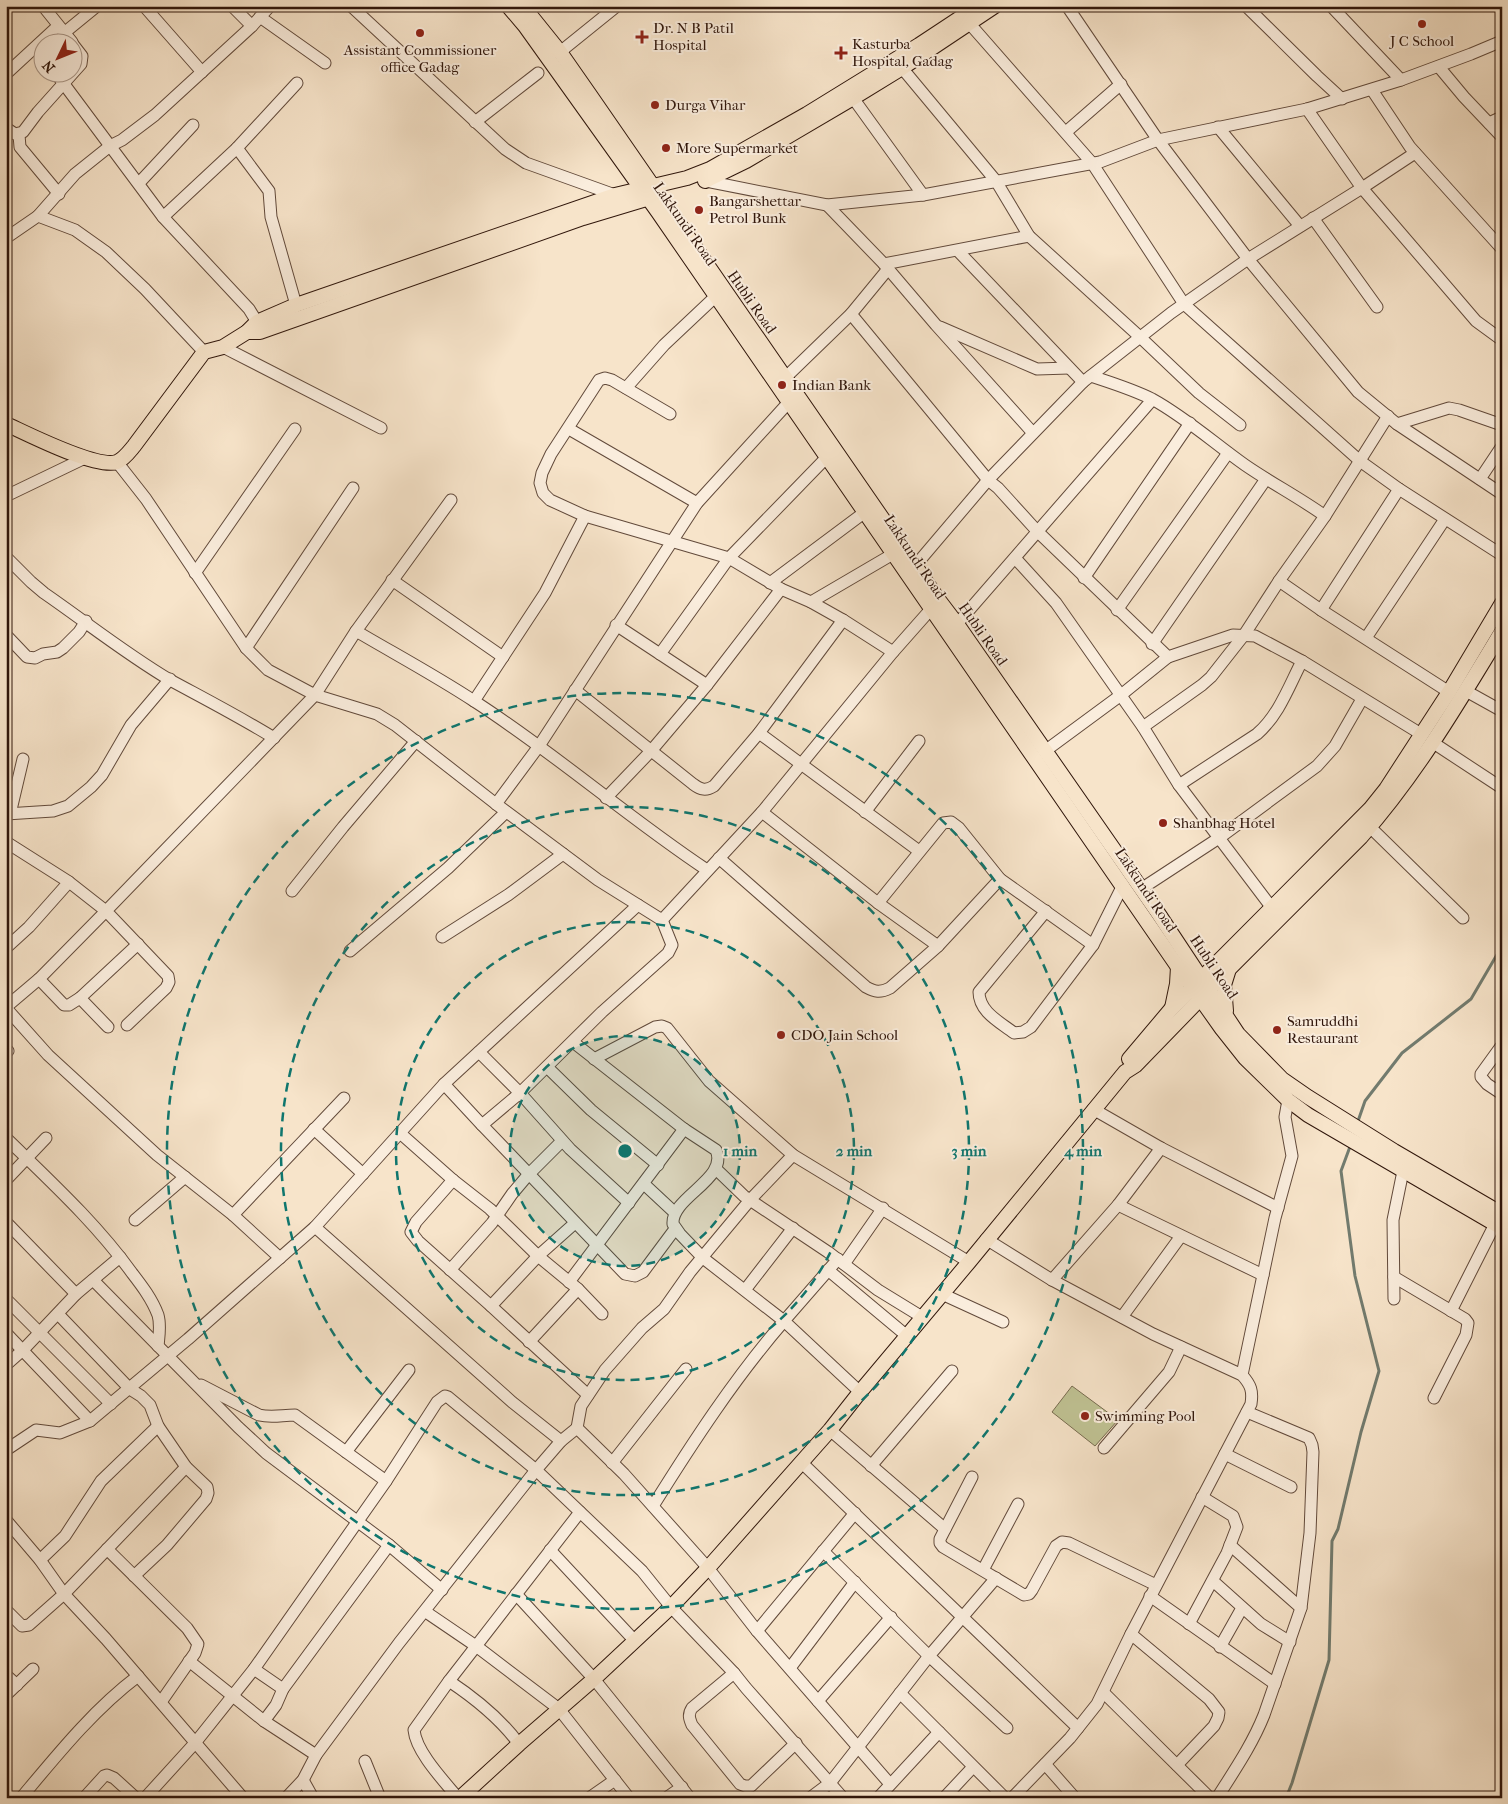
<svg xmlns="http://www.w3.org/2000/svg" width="1508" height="1804" font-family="'IM FELL French Canon',serif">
<rect width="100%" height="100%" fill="#f7e4ca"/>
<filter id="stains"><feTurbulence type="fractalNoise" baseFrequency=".004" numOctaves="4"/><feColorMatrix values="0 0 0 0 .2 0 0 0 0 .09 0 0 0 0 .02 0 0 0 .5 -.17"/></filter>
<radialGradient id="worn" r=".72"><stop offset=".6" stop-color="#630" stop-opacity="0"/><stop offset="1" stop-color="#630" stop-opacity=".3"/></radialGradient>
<path fill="#c0c394" stroke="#786c50" d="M1072,1386L1118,1420L1095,1446L1052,1412Z"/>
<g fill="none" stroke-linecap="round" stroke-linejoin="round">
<g stroke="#727b6e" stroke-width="3">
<path d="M1357,1124L1365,1101L1402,1053L1471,999L1502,946"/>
<path d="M1286,1798L1292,1783L1329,1660L1332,1541L1338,1529L1361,1432L1379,1371L1355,1276L1341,1171L1351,1144"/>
</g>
<defs>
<g id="minor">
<path d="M43,6L72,42"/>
<path d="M144,6L202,72"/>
<path d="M232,6L252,26"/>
<path d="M351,6L505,149L526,163L615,195"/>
<path d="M1067,6L1158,140L1248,259L1358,392L1397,424L1502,494"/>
<path d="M1246,6L1317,76L1342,99"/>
<path d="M1331,6L1401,80"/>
<path d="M260,17L325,63"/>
<path d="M969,23L1092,163L1184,304L1360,461L1399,489L1502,555"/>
<path d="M64,33L97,6"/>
<path d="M560,52L617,6"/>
<path d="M1439,67L1464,97L1502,137"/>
<path d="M902,68L996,181L1029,236L1140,337L1199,393L1240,425"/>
<path d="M55,72L163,217L249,309L257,322"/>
<path d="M6,74L58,26"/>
<path d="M1372,90L1410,147L1502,249"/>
<path d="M853,98L923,195"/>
<path d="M1307,109L1362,188L1476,321L1502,340"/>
<path d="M475,122L538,73"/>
<path d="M1489,123L1502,117"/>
<path d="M1218,127L1300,226"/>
<path d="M6,128L15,134L23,132L38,112L81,64L82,56L72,43"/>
<path d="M1066,132L1121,84"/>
<path d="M19,135L20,147L59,194"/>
<path d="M237,148L269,191L271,217L296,305"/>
<path d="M706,181L827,205L923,195L1100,162L1158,140L1307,109L1401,80L1471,54L1502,41"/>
<path d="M139,183L193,125"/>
<path d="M827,205L884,264L936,325L1033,433"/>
<path d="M38,216L75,174L110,146L122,140L155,115L252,26L270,6"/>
<path d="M163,217L237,148L297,83"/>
<path d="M1313,218L1377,307"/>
<path d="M6,238L38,216L75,230L106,252L145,289L204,352"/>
<path d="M958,251L1083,382"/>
<path d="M884,264L1029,236"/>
<path d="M851,314L988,480L998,488L1037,531L1168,657L1233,635L1255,636L1302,661L1421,734"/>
<path d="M940,327L1037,369L1069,368"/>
<path d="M223,347L381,428"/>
<path d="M1091,376C1112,383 1132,389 1152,399C1185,417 1214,443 1245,465C1271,483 1300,498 1325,516"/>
<path d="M786,377L851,314L888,269"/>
<path d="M626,388L664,345L716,296"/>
<path d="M670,414L612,380L605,378L599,380L551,454L542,473L540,483L543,493L550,500L585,516L729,558L781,589L811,602L843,620L893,652"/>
<path d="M1397,424L1449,408L1459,410L1502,425"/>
<path d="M569,429L697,503"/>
<path d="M117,462L146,499L246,648L268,670L315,695L377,714L395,725L496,804L598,880L662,920L672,945L668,953L602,1012L520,1093L570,1149L629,1203"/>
<path d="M1480,479L1502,446"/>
<path d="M6,496L85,458"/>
<path d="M6,557L31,582L44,593C86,622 126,654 170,680C205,699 240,717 274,738"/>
<path d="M1015,558L1056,603L1143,727L1179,785L1272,908"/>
<path d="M915,566L988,480L1083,382L1171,313L1248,259L1362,188L1415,153"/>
<path d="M195,573L295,429"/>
<path d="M1084,578L1190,423"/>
<path d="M392,580L503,657"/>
<path d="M1279,581L1321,610L1449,692"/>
<path d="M770,583L865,512"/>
<path d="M811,602L893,554"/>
<path d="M1117,610L1228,453"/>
<path d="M1321,610L1399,489"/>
<path d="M957,624L1152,400"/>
<path d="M616,625L707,685"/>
<path d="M356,631C395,654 436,676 474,701C555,753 627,817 707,870"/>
<path d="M6,635L27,657L35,658L43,654L57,652L63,648L79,632L86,621"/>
<path d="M1366,638L1445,519"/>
<path d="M1152,644L1266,479"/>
<path d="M246,648L353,488"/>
<path d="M660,654L729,558L827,457"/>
<path d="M575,690L693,784C701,790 706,791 714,786L759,733L843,620"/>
<path d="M1466,691L1502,711"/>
<path d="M474,701L545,593L585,516"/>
<path d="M1143,727L1202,685L1211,677L1244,635L1279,581L1325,516L1388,416"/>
<path d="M759,733L919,851"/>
<path d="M1432,742L1502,788"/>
<path d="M1045,751L1121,695L1168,657"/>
<path d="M1179,785L1257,734C1279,715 1289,686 1302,661"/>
<path d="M606,798L651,751L707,685L781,589"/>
<path d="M496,804L539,746L697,503L789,402"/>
<path d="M762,812L878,903L938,946"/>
<path d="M865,812L919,741"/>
<path d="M6,814L53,811L68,806L91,787L102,775L131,725L170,679"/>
<path d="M10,814L23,759"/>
<path d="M1370,827L1463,918"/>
<path d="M6,842L69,882L106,911L39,979L6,1007"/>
<path d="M719,858L866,987C875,992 880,993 890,988L938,946L1000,879L1093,945"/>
<path d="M1141,889L1219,838L1317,766L1335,746L1362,699"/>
<path d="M292,891L343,827L416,741"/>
<path d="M878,903L943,823L951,822L959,828L1000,879"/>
<path d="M1046,911L979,992C979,1012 1000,1022 1014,1033L1023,1032L1031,1027L1093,945L1123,885"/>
<path d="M662,920L762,812L893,652L931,609"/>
<path d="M442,937L508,895L563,854"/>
<path d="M6,948L29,927L69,882"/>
<path d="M350,951L448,868L506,812"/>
<path d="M39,979L64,1005H69L80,998L108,1027"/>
<path d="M80,998L138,944"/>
<path d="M6,1008L48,1055L157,1155L233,1215L280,1258"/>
<path d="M127,1025L166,988L169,982L168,976L106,911L315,695L356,631L451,500"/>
<path d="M573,1042L684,1129L716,1150C729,1179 671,1197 673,1224L680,1234L703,1258L784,1321C734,1379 693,1442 653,1506"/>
<path d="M1502,1045L1481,1074V1077L1487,1084L1502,1094"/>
<path d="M6,1052L8,1051"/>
<path d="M479,1052L520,1093L482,1125L625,1274L635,1276L643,1272L675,1229"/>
<path d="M594,1059L655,1027L662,1026L667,1028L709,1081L793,1155L969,1262"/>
<path d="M547,1067L591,1110L658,1165"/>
<path d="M444,1084L482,1125"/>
<path d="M1093,1109L1161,1148L1278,1208"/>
<path d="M314,1129L363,1174"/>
<path d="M400,1133L453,1180L490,1209L538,1256L578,1289L602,1314"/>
<path d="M6,1138C50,1181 96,1223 132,1273C142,1286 152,1299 158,1315C161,1325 159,1336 158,1346"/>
<path d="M716,1169L744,1196L750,1200L793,1155"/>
<path d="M6,1180L46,1138"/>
<path d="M453,1180L416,1222L411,1232L418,1241L491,1306L538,1256L575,1223"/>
<path d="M644,1184L674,1212"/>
<path d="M1118,1205L1263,1275"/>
<path d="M233,1215L344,1098"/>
<path d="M135,1220L185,1177"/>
<path d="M6,1222L76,1294"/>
<path d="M315,1227L512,1402L561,1441"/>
<path d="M986,1239L1052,1280L1153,1334L1242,1375C1251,1385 1253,1391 1251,1404L1131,1634L1097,1704L1070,1738L1012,1798"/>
<path d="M838,1259L784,1321L860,1392"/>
<path d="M844,1264L883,1208"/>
<path d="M450,1270L492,1223L512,1194L528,1175L562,1141"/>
<path d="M828,1270L907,1336"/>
<path d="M1394,1277L1465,1319L1468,1323L1466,1335L1434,1398"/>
<path d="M93,1280L238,1427L266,1453L389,1545L442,1590"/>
<path d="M1052,1280L1118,1205L1161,1148"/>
<path d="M569,1282L684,1129"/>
<path d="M745,1290L793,1228"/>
<path d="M942,1294L1003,1322"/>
<path d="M6,1299L111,1404"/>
<path d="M1394,1299L1393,1220L1403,1171"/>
<path d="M491,1306L588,1395"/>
<path d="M1451,1311L1495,1224"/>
<path d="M58,1314L130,1389L141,1396L150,1405L158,1426L186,1467L207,1487L208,1493L206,1499L167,1545L134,1576"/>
<path d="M1122,1317L1181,1236"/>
<path d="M6,1333L90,1421"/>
<path d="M529,1342L578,1289"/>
<path d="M6,1365L23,1350L76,1294L120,1257"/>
<path d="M1242,1375L1275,1218L1292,1156L1285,1117L1288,1100"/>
<path d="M201,1385L259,1415C272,1418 282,1415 295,1415L386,1481"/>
<path d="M830,1430L945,1529"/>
<path d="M1104,1448L1169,1372L1181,1347"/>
<path d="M6,1450L36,1430L60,1433L90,1421L188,1339L315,1227L444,1084L638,905"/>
<path d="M346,1452L409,1370"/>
<path d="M1225,1454L1291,1487"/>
<path d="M801,1462L1078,1728"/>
<path d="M612,1463L686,1369"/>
<path d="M871,1466L952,1371"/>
<path d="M972,1477L940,1539V1543L943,1547L1019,1592L1024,1595L1029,1594L1032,1590L1056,1546L1062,1542L1069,1543L1156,1585"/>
<path d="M6,1520L40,1560L64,1594L106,1639L243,1798"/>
<path d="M1230,1545L1301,1608"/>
<path d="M107,1549L187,1628L198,1644L195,1653L161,1702"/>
<path d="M550,1550L634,1640"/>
<path d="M823,1551L929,1656L1007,1728"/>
<path d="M40,1560L65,1536L101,1481L158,1426"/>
<path d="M983,1570L1018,1504"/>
<path d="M1213,1581L1261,1624L1290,1642"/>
<path d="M516,1594L594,1679L690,1798"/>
<path d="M1150,1596L1275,1684"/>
<path d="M6,1610L22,1626L29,1625L64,1594L186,1467"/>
<path d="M426,1612L476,1646L559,1709L629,1798"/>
<path d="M1189,1624L1227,1553L1237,1527L1233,1516L1202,1497"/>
<path d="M757,1631L855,1513"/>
<path d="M1131,1634L1209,1699L1219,1712L1218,1718L1214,1726L1177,1765"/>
<path d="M1220,1647L1242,1608"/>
<path d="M189,1661L264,1721L316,1755"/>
<path d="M790,1668L855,1582"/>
<path d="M254,1669L283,1689"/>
<path d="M734,1673L692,1708C688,1714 689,1718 692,1725L740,1784L745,1786H751L796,1743"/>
<path d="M6,1675L17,1685"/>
<path d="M449,1681C476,1699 500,1718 519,1744"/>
<path d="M900,1693L939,1732"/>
<path d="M1104,1693L1210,1798"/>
<path d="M6,1695L33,1669"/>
<path d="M818,1701L891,1617"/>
<path d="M264,1721L276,1705L283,1689L389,1545"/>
<path d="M365,1761L380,1798"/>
<path d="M1045,1764L1075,1798"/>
<path d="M303,1780L313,1798"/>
<path d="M890,1784L757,1631L708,1568L624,1474L577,1428L581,1406L605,1370L642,1328L664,1309L690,1272L750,1200L828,1252L878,1290L922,1317"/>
<path d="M21,1798C57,1755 93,1710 138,1676"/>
<path d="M84,1798L104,1776L107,1775L114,1778L136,1798"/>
<path d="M145,1798L195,1743L254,1669L386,1481L437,1402L445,1396L448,1397L536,1470L642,1571L671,1607L734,1673L746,1688L843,1798"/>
<path d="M286,1798L303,1780L316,1755L399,1643L536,1470L561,1441L577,1428"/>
<path d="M458,1798C444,1781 416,1752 414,1730L449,1681L580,1512"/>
<path d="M589,1798L615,1780"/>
<path d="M666,1798L682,1787"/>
<path d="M810,1798L830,1783L929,1656L996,1578"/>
<path d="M878,1798L939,1732L1005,1798"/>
<path d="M944,1798L973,1767"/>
<path d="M1217,1798C1234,1771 1252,1745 1264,1715L1301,1608L1310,1533L1313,1452L1312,1445L1309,1438L1247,1412"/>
</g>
<g id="major">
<path d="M508,6L525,26L658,212L1178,967L1222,1029L1245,1058L1288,1100L1308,1115L1502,1228"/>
<path d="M523,6L560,52L590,95L938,599L957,624L1156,910L1238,1034L1282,1079L1308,1097L1394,1151L1502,1214"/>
<path d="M705,181L746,161L853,98L902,68L995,6"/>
<path d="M247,332H260L583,218L656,196"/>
<path d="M6,424C28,434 96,469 117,462C124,459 129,452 134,446L204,352L223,347L247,332L257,322L296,305L615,195L687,178L710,169L807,114L919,45L978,6"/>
<path d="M1172,1008L1177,984L1178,967"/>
<path d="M1226,1011L1224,985L1229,969L1361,837C1416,775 1459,702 1502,631"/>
<path d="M1129,1059L1172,1008L1370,809L1386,789L1449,692L1502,603"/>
<path d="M460,1798L519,1744L594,1679L671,1607L708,1568L830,1430L860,1392L969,1262L1125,1072L1136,1065L1229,969"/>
</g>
</defs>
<use href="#minor" stroke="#624a3b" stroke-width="13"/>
<use href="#major" stroke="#30160b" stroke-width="16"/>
<use href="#minor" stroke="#faeddd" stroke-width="11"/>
<use href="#major" stroke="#f7e4ca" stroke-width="14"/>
</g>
<circle cx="625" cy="1151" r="115" fill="#0f766e" fill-opacity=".12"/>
<g fill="none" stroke="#0f766e" stroke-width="2.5" stroke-dasharray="9 6">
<circle cx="625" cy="1151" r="115"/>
<circle cx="625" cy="1151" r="229"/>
<circle cx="625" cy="1151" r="344"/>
<circle cx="625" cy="1151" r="458"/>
</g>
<g fill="#8f2418" stroke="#faeddd" stroke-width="2">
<circle cx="1422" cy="24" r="5"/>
<circle cx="420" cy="33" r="5"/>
<path d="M639.5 29.5h5v5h5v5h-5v5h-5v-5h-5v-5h5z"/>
<path d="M838.5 45.5h5v5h5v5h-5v5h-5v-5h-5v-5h5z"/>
<circle cx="655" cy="105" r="5"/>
<circle cx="666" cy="148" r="5"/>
<circle cx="699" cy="210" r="5"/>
<circle cx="782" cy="385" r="5"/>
<circle cx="1163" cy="823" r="5"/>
<circle cx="1277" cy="1030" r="5"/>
<circle cx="781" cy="1035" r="5"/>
<circle cx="1085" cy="1416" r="5"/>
</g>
<g text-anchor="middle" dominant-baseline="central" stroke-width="4" stroke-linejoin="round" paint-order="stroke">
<g font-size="15" fill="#30160b" stroke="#faeddd" text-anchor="start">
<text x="653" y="28">Dr. N B Patil<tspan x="653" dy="17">Hospital</tspan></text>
<text x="1422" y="41" text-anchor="middle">J C School</text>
<text x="852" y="44">Kasturba<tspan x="852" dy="17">Hospital, Gadag</tspan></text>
<text x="420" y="50" text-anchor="middle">Assistant Commissioner<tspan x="420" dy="17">office Gadag</tspan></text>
<text x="665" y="105">Durga Vihar</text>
<text x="676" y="148">More Supermarket</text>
<text x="709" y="201">Bangarshettar<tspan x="709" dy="17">Petrol Bunk</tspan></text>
<text x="792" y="385">Indian Bank</text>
<text x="1173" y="823">Shanbhag Hotel</text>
<text x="1287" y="1021">Samruddhi<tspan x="1287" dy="17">Restaurant</tspan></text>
<text x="791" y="1035">CDO Jain School</text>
<text x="1095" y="1416">Swimming Pool</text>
</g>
<g font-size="15" fill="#30160b" stroke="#faeddd">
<text transform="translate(685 224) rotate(55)">Lakkundi Road</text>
<text transform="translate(752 302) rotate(55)">Hubli Road</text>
<text transform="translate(915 557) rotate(56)">Lakkundi Road</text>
<text transform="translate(983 634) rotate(55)">Hubli Road</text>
<text transform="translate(1146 890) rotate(56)">Lakkundi Road</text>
<text transform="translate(1214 967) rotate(56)">Hubli Road</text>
</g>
</g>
<circle cx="625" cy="1151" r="8" fill="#0f766e" stroke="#faeddd" stroke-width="2.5"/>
<g font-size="15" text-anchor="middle" font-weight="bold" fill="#0f766e" stroke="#faeddd" stroke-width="4" stroke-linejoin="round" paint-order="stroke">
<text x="740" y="1156">1 min</text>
<text x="854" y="1156">2 min</text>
<text x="969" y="1156">3 min</text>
<text x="1083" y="1156">4 min</text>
</g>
<rect width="1508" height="1804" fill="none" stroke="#f7e4ca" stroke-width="25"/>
<rect x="8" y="8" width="1493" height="1789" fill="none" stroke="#30160b" stroke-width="2.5"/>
<rect x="12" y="12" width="1483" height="1779" fill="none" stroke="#30160b"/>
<g transform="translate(58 58) rotate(227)"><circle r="24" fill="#faeddd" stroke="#a99789"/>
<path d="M0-4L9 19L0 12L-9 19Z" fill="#8f2418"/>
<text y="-8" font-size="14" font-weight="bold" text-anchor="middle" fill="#30160b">N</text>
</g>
<rect width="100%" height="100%" filter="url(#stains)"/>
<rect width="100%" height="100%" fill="url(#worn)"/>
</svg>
